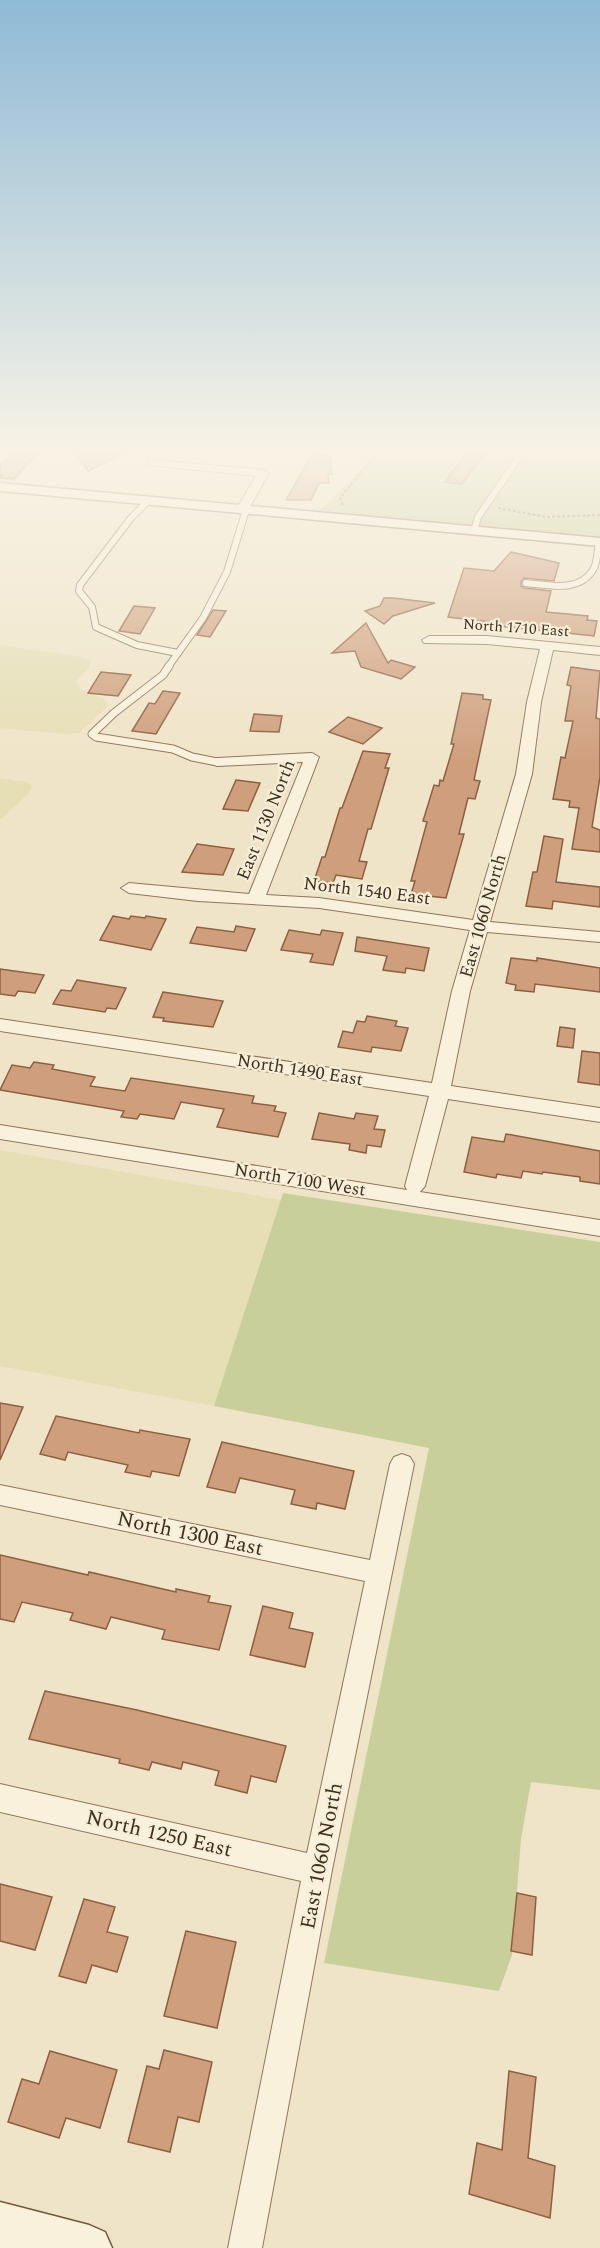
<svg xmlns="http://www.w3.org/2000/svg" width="600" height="2248" font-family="Spectral,serif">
<rect width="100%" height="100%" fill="#f0e4c8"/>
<g fill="#e6deb5">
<path d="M0,645L76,656L91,660L89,668L76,681L81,689L104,699L109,705L79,733L65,734L0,728Z"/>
<path d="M0,778L27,782L32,786L29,793L0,820Z"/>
<path d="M0,1150L281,1200L214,1406L0,1366Z"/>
</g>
<g fill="#c9cf9b">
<path d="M378,447H600V541L317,513L376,454Z"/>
<path d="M283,1193L600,1242V1790L531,1782L521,1839L512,1955L499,1991L324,1963L429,1448L214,1406Z"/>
</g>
<g fill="#cf9f7d" stroke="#8d5f41" stroke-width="1.5">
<path d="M23,447H43L14,479L0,478V464Z"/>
<path d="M72,447H137L88,471Z"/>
<path d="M468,451L484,454L462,484L445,482Z"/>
<path d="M313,452L330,456L332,474H328L329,483H319L311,500H286Z"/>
<path d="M511,552L559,563L554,581L524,578L521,582V586L525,588L551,591L546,612L588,616L587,620L597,621L594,636L498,626L499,623L448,617L464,568L494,571Z"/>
<path d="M384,598H393L435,603L393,616L384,624L365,611L380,606Z"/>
<path d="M134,606L155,608L140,634L119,631Z"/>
<path d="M213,610L226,611L210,637L197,635Z"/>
<path d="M366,623L388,663L391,660L415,667L401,679L361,667L355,651L332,653Z"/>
<path d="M571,667L600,671L596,718L600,719V777L592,827L600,830V852L572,849L579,808L569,807L570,801L553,799L561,757L565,758L573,721H565L571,686L567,685Z"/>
<path d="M101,672L131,675L118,696L88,693Z"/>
<path d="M163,691L180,693L156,734L132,731L149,703L155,704Z"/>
<path d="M462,693L483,695V699L491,700L474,780L480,781L475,799L468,798L459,834H464L446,898L411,894L415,881H411L427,822L423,821L434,785L439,786L440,780L443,781L454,744H451Z"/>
<path d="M254,714L282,716L279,732L250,731Z"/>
<path d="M348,717L382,728L363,744L329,732Z"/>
<path d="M363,751L390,754L385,768H389L371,829H368L359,861L367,862L362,879L336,875L333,883L314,881L322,857H325L340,808H342Z"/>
<path d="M236,780L260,783L248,811L223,809Z"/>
<path d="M544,836L563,839L556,882L600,887V907L553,901L552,909L526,906L533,872H537Z"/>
<path d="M197,844L234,849L223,875L182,872Z"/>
<path d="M113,916L129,919L131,916L145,918L146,916L166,919L151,950L100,940Z"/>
<path d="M236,926L255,929L246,951L190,943L197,927L234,932Z"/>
<path d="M289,930L320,935L322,930L343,933L333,965L310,962L313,954L281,950Z"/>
<path d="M357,937L429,948L424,971L406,968L405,973L383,970L387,956L355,951Z"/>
<path d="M511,958L537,961V958L600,968V992L535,984L534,992L515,990L516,985L506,983Z"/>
<path d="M0,969L44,975L35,993L18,991L15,996L0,994Z"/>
<path d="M77,980L126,988L116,1009L107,1008L105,1012L53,1004L61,990L71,991Z"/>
<path d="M163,992L223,1001L213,1027L163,1021L164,1018L153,1017Z"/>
<path d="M367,1016L397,1021L395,1026L408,1028L401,1051L372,1047L371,1052L338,1047L343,1031L353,1033L357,1021L365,1022Z"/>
<path d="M560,1027L575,1029L573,1048L557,1046Z"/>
<path d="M582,1051L600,1053V1085L578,1082Z"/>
<path d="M34,1062L54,1065L52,1069L95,1077L90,1086L125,1091L131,1078L254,1096L252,1103L276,1106L274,1111L286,1113L278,1137L217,1127L224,1109L181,1102L174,1119L140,1114L137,1119L121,1117L124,1111L0,1090L12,1065L30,1068Z"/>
<path d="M319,1113L354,1119L356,1113L378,1116L374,1129L385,1130L381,1147L367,1145L366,1153L349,1150L350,1144L312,1139Z"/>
<path d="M506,1134L600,1151V1184L580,1181V1177L543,1172L542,1174L523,1171L521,1178L497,1174L496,1178L464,1172L472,1137L504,1142Z"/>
<path d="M0,1403L23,1407L0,1460Z"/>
<path d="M56,1416L139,1433L140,1430L190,1439L179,1476L152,1471L150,1477L125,1472L128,1465L68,1452L65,1460L40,1454Z"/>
<path d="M222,1442L354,1471L345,1509L317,1503L316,1509L291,1504L295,1490L240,1478L235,1493L207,1487Z"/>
<path d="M0,1555L88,1575L89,1572L176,1592V1589L210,1596L208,1602L231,1606L219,1650L162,1639L165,1630L111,1617L106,1629L70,1620L73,1613L22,1602L14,1622L0,1619Z"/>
<path d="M263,1606L293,1613L289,1628L313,1633L305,1667L250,1655Z"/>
<path d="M45,1691L137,1710L286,1746L276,1782L251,1776L247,1793L215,1785L219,1771L183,1762L181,1769L152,1762L149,1770L119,1763L120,1759L29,1739Z"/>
<path d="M0,1884L52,1897L35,1950L0,1941Z"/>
<path d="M517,1893L536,1897L532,1955L511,1951Z"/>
<path d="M84,1899L115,1907L107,1932L128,1937L117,1972L92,1965L86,1983L59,1976Z"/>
<path d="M186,1931L236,1942L217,2028L164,2016Z"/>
<path d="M164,2050L212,2062L199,2122L178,2117L170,2152L128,2142L147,2066L159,2069Z"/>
<path d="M50,2051L117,2070L100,2128L66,2118L59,2138L8,2122L22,2079L39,2084Z"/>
<path d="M509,2071L536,2077L528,2158L555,2166L550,2218L469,2194L477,2143L502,2150Z"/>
</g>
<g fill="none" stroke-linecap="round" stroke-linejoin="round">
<defs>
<g id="service-far1">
<path d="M148,501L131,518L80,585L79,591L92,607L96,627L137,645L178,653"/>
<path d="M474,531L478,517L526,447"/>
<path d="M526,583C547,585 579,593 593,570C598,562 597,551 599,542"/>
<path d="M168,667L203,618L227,572L246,510"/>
</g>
<path id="service" d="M169,666L163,675L114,713L92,734L96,737L173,749L192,757L217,762"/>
<g id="minor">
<path d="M152,460L263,470L269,473L248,510L242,514L236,510L256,476L148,465V461Z"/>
<path d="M429,636H487L600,647V655L553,650L541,702L532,774L490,922L600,932V942L487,932L470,991L451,1086L600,1108V1122L448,1099L425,1186L420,1192L600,1220V1236L0,1139V1125L407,1190L405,1186L429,1096L0,1031V1019L432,1083L452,991L470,930L319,908L198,901L129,893L121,888L129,883L249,894L303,762L217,766L210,762L217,758L312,753L319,757L266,895L319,898L473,920L516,774L527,702L540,649L487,644L424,643L422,640Z"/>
<path d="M402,1454L410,1457L414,1464L332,1870L262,2248H228L301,1881L0,1812V1784L307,1853L365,1581L0,1505V1485L370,1560L390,1464L394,1457Z"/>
</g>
<path id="tertiary" d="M0,483L600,538V546L0,491Z"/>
<path id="secondary" d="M0,2202L89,2225L105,2232L112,2248H0Z"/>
</defs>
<use href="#service-far1" stroke="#8d765c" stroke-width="8"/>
<use href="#service" stroke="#8d765c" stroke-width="9"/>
<use href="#minor" stroke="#8d765c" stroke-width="2"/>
<use href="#tertiary" stroke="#8d765c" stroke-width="3"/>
<use href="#secondary" stroke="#6f573f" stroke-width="3"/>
<g stroke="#8d765c" stroke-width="2" stroke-dasharray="3 2" stroke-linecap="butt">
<path d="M343,505L340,498L382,447"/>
<path d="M498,508L547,517L600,515"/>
</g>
<use href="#service-far1" stroke="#faf1dc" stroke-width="6"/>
<use href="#service" stroke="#faf1dc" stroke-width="7"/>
<use href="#minor" fill="#faf1dc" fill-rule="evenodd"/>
<use href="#tertiary" fill="#faf1dc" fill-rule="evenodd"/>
<use href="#secondary" fill="#faf1dc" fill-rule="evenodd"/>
</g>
<linearGradient id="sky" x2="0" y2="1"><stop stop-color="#8fbad6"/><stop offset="0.59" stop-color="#f8f3e6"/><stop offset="1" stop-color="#f8f3e6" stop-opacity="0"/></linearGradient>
<rect width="600" height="762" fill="url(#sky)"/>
<g text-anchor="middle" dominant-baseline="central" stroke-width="4.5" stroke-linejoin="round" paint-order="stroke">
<g font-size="15" fill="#3d2e20" stroke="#f7eed8">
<text transform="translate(516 628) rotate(4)">North 1710 East</text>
</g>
<g font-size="18" fill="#3d2e20" stroke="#f7eed8">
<text transform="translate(266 820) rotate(-68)">East 1130 North</text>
<text transform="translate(367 891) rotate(7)">North 1540 East</text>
<text transform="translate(483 916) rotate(-74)">East 1060 North</text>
<text transform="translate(300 1070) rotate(9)">North 1490 East</text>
<text transform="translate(300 1180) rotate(9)">North 7100 West</text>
</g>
<g font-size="21" fill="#3d2e20" stroke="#f7eed8">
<text transform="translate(190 1534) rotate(12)">North 1300 East</text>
<text transform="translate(159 1834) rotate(13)">North 1250 East</text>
<text transform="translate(322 1856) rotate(-79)">East 1060 North</text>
</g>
</g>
</svg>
